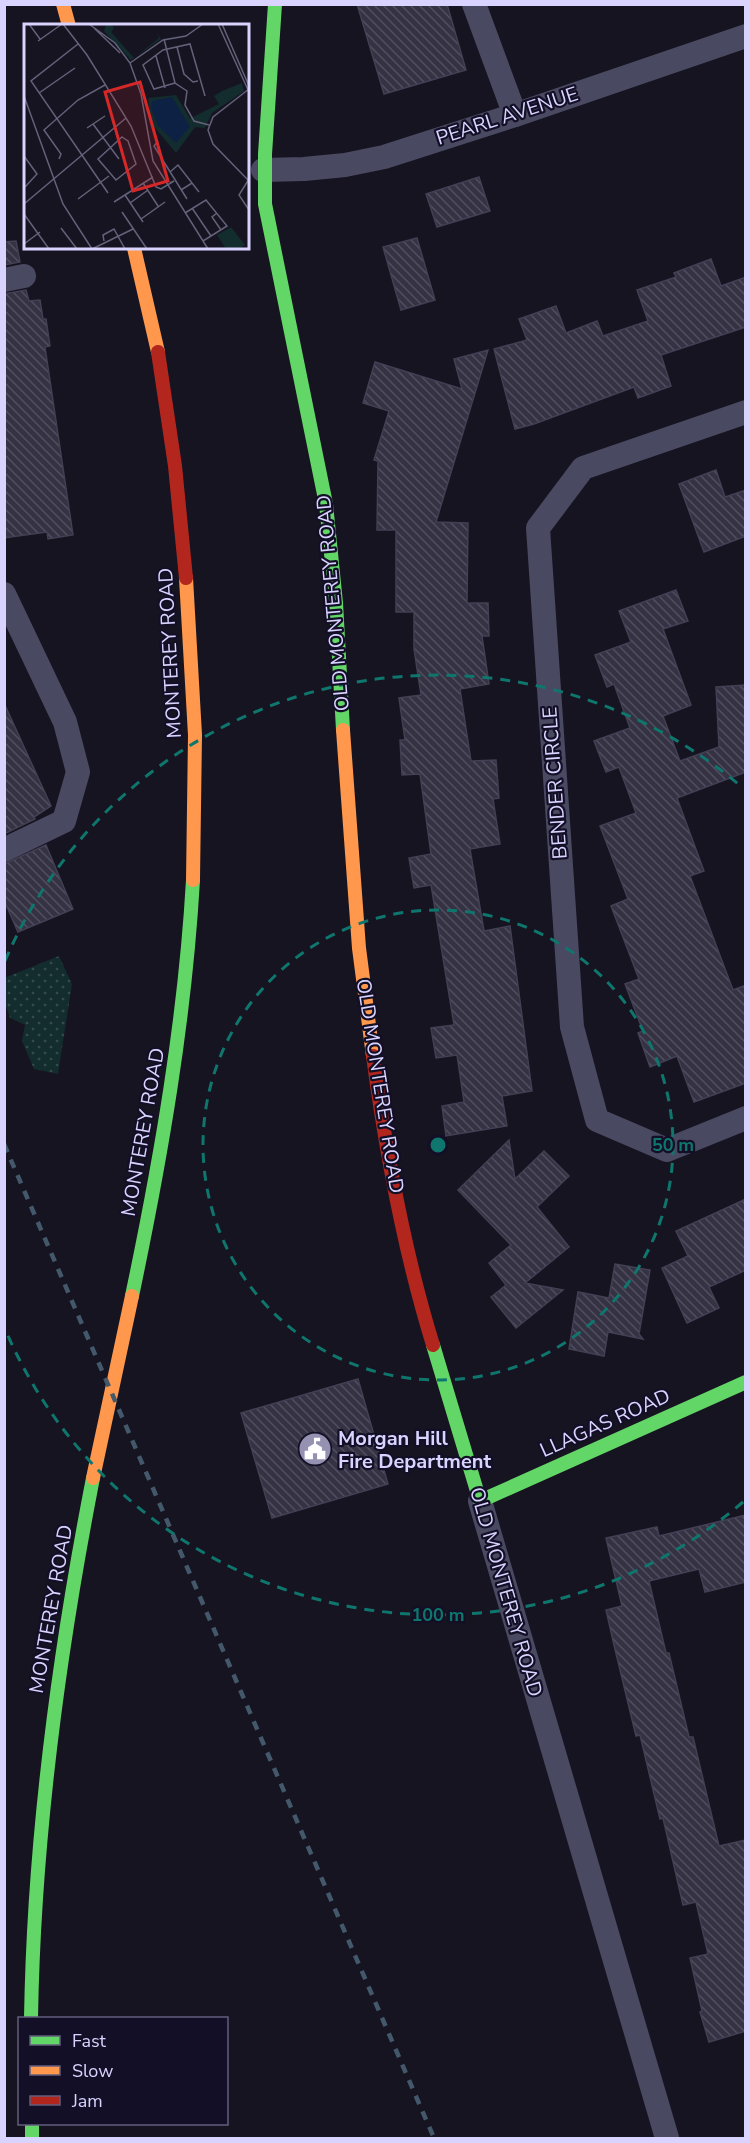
<svg xmlns="http://www.w3.org/2000/svg" width="750" height="2143" font-family="'Nunito Sans',sans-serif">
<defs>
<pattern id="park-dots" width="8" height="8" patternUnits="userSpaceOnUse" patternTransform="scale(1.5)"><rect width="8" height="8" fill="#132c2d"/><path d="M2 2h.1M6 6h.1" fill="none" stroke="#354a4c" stroke-width="1.8" stroke-linecap="round"/></pattern>
<pattern id="building-back-hatch" width="6" height="6" patternUnits="userSpaceOnUse" patternTransform="scale(1.5)"><rect width="6" height="6" fill="#343243"/><path d="M-1 5l2 2M0 0l6 6M5-1l2 2" fill="none" stroke="#514f5f"/></pattern>
</defs>
<rect width="100%" height="100%" fill="#161421"/>
<path fill="url(#park-dots)" d="M59,956L72,984L58,1074L34,1069L22,1041L25,1025L10,1018L5,1003L4,978Z"/>
<g fill="url(#building-back-hatch)" stroke="#433f54" stroke-width="1.5">
<path d="M357,4H447L466,70L384,94Z"/>
<path d="M479,177L490,211L437,227L426,194Z"/>
<path d="M417,238L435,300L401,310L383,247Z"/>
<path d="M16,241L20,262L4,265V242Z"/>
<path d="M711,259L721,286L746,277V327L661,355L671,386L638,398L634,387L534,424L515,429L494,349L527,340L519,319L556,306L566,333L597,321L603,336L648,321L637,290L676,277L674,273Z"/>
<path d="M26,290L29,301L40,300L43,319H46L50,346L45,347L73,535L48,539L47,532L4,538V294Z"/>
<path d="M488,350L436,522L468,523L467,603H488L489,636H482L489,684L460,689L471,761L496,760L499,798L493,799L500,844L470,849L484,931L510,926L532,1091L502,1096L507,1126L446,1136L442,1106L464,1102L457,1055L436,1058L431,1028L454,1025L431,885L414,888L409,858L431,854L420,774L402,775L400,740H405L399,698L421,695L414,649V612H396V530H377L378,461L374,460L389,411L363,403L375,362L462,389L454,359Z"/>
<path d="M716,470L725,497L746,490V536L704,552L679,484Z"/>
<path d="M676,590L688,621L663,629L691,705L663,716L680,761L719,747L716,687L746,685V772L677,798L704,871L690,876L733,990L746,985V1083L694,1102L677,1056L650,1067L638,1033L643,1031L625,984L639,979L611,906L628,899L600,826L636,813L619,767L606,772L594,741L630,728L614,684L607,687L595,655L631,642L619,611Z"/>
<path d="M4,703L51,806L34,817L35,819L4,834Z"/>
<path d="M46,845L73,909L18,932L4,900V864Z"/>
<path d="M509,1140L515,1179L544,1151L569,1176L537,1207L569,1247L525,1283L563,1290L516,1328L491,1297L506,1285L489,1263L511,1245L458,1190Z"/>
<path d="M746,1199V1270L709,1287L719,1308L687,1323L662,1268L688,1256L676,1231Z"/>
<path d="M615,1264L650,1270L639,1334L643,1339L608,1332L604,1356L569,1349L578,1292L609,1298Z"/>
<path d="M358,1379L388,1484L272,1518L241,1413Z"/>
<path d="M746,1515V1582L705,1592L699,1569L649,1581L666,1653H669L689,1737H693L719,1846L746,1840V2031L709,2042L700,2012L702,2011L690,1958L708,1954L696,1902L683,1905L663,1818L660,1819L640,1735L636,1736L614,1645L606,1610L622,1606L606,1538L657,1527L659,1536Z"/>
</g>
<g fill="none" stroke-linecap="round" stroke-linejoin="round">
<g stroke="#4a4962" stroke-width="24">
<path d="M474,4L515,115"/>
<path d="M263,170L304,169L345,165L384,157L515,115L746,36"/>
<path d="M4,280L24,276"/>
<path d="M746,412L583,468L538,528L572,1027L597,1120L667,1150L746,1118"/>
<path d="M4,594L65,722L78,772L64,821L4,850"/>
<path d="M480,1501L667,2138"/>
</g>
<g stroke="#63d668" stroke-width="14">
<path d="M275,4L265,154V204L326,504L336,603L343,730"/>
<path d="M132,1296C161,1158 185,1020 193,880"/>
<path d="M433,1345L480,1501L746,1382"/>
<path d="M31,2018C34,1836 58,1657 93,1478"/>
<path d="M32,2124V2138"/>
</g>
<g stroke="#ff974d" stroke-width="14">
<path d="M63,4L69,26"/>
<path d="M134,248L158,352"/>
<path d="M186,578L195,735L193,880"/>
<path d="M343,730L359,948L373,1056"/>
<path d="M93,1478L132,1296"/>
</g>
<g stroke="#b3261e" stroke-width="14">
<path d="M158,352L175,466L186,578"/>
<path d="M373,1056C386,1153 404,1251 433,1345"/>
</g>
<path stroke="#43596b" stroke-width="4.5" stroke-dasharray="9 8" stroke-linecap="butt" d="M4,1144L434,2138"/>
</g>
<g fill="none" stroke="#0f766e" stroke-width="3" stroke-dasharray="10 8">
<circle cx="438" cy="1145" r="235"/>
<path d="M743 1502A470 470 0 0 1 5 1329M5 961A470 470 0 0 1 743 788"/>
</g>
<defs>
<symbol id="civic-disc" viewBox="-11 -11 22 22"><circle r="9.5" fill="#9591b1" stroke="#130f26"/><path d="M-.6-6.5H3V-4.5H.6V-3L4-1V1h2V6H-6V1h2V-1L-.6-3ZM-1.2 2.5V6h2.4V2.5Z" fill="#fff"/></symbol>
</defs>
<g fill-rule="evenodd">
<use href="#civic-disc" x="296" y="1430" width="38" height="38"/>
</g>
<g text-anchor="middle" dominant-baseline="central" stroke-width="4.5" stroke-linejoin="round" paint-order="stroke">
<g font-size="20" fill="#d9d4ff" stroke="#130f26">
<text transform="translate(507 116) rotate(-18)">PEARL AVENUE</text>
<text transform="translate(333 603) rotate(-95)">OLD MONTEREY ROAD</text>
<text transform="translate(170 653) rotate(-93)">MONTEREY ROAD</text>
<text transform="translate(555 783) rotate(-94)">BENDER CIRCLE</text>
<text transform="translate(380 1086) rotate(81)">OLD MONTEREY ROAD</text>
<text transform="translate(143 1132) rotate(-80)">MONTEREY ROAD</text>
<text transform="translate(605 1423) rotate(-24)">LLAGAS ROAD</text>
<text transform="translate(506 1592) rotate(74)">OLD MONTEREY ROAD</text>
<text transform="translate(51 1609) rotate(-80)">MONTEREY ROAD</text>
</g>
<g font-size="20" font-weight="bold" fill="#d9d4ff" stroke="#130f26" text-anchor="start">
<text x="338" y="1438">Morgan Hill<tspan x="338" dy="23">Fire Department</tspan></text>
</g>
</g>
<g transform="translate(24 24)">
<rect width="225" height="225" fill="#161421"/>
<path d="M82,0H87L90,4L87,8L110,34L135,14L133,9L137,15L107,36L80,7ZM152,71L171,103L152,129L127,99L124,74ZM207,203L221,221L215,225H202L193,211Z" fill="#132c2d"/>
<path d="M218,59L220,67L188,89L181,104L170,103L165,95L195,80L190,72L198,67Z" fill="#132c2d"/>
<path d="M148,73L166,103L152,119L134,102L127,84L128,77Z" fill="#0d2144"/>
<path fill="none" stroke="#64617a" stroke-width="1.5" d="M5,0L16,15M39,0L63,31L107,102L132,163L137,165L150,157L146,159M65,0L91,19L106,39L117,70L129,137L184,225M194,0L225,68M198,0L225,62M70,4L96,29M140,15L151,59L163,67L161,81L170,97L185,101M14,17L38,0M54,20L7,57L84,169M153,23L160,50L169,58L174,57M132,32L141,64M106,39L139,16L162,12L179,0M151,59L130,65L119,41L139,26L166,20L181,72M15,69L51,44M0,72L39,180L68,225M69,100L95,135M63,104L81,92M98,113L104,117L112,140L92,156L74,135ZM134,117L130,122L163,175M0,132L13,150L1,163M35,135L37,130L20,106L54,76L81,61M146,148L154,141L168,159M225,155L215,171L225,186M224,156L189,120L184,106L189,93L225,65M119,159L134,182M157,166L168,159L175,168M101,171L119,198M54,175L85,152M90,178L129,153M106,179L124,166M0,180L102,94M168,184L187,212M98,188L123,225M161,189L182,176L203,202L179,217M193,189L188,193L197,206M0,190L25,225M117,195L141,178M37,204L53,225M80,217L79,211L90,205L101,225M0,220L16,208M68,225L109,205"/>
<path fill="#d62828" fill-opacity="0.15" stroke="#d62828" stroke-width="3" d="M116,58L144,157L109,167L81,68Z"/>
<rect width="225" height="225" fill="none" stroke="#d9d4ff" stroke-width="3"/>
</g>
<circle cx="438" cy="1145" r="9" fill="#0f766e" stroke="#130f26" stroke-width="3"/>
<g font-size="18" text-anchor="middle" font-weight="bold" fill="#0f766e" stroke="#130f26" stroke-width="4.5" stroke-linejoin="round" paint-order="stroke">
<text x="673" y="1151">50 m</text>
<text x="438" y="1621">100 m</text>
</g>
<rect width="750" height="2143" fill="none" stroke="#d9d4ff" stroke-width="12"/>
<rect x="18" y="2017" width="210" height="108" fill="#130f26" stroke="#625e7d" stroke-width="1.5"/>
<rect x="30" y="2036" width="30" height="9" fill="#63d668" stroke="#625e7d" stroke-width="1.5"/>
<text x="72" y="2047" font-size="18" fill="#d9d4ff">Fast</text>
<rect x="30" y="2066" width="30" height="9" fill="#ff974d" stroke="#625e7d" stroke-width="1.5"/>
<text x="72" y="2077" font-size="18" fill="#d9d4ff">Slow</text>
<rect x="30" y="2096" width="30" height="9" fill="#b3261e" stroke="#625e7d" stroke-width="1.5"/>
<text x="72" y="2107" font-size="18" fill="#d9d4ff">Jam</text>
</svg>
